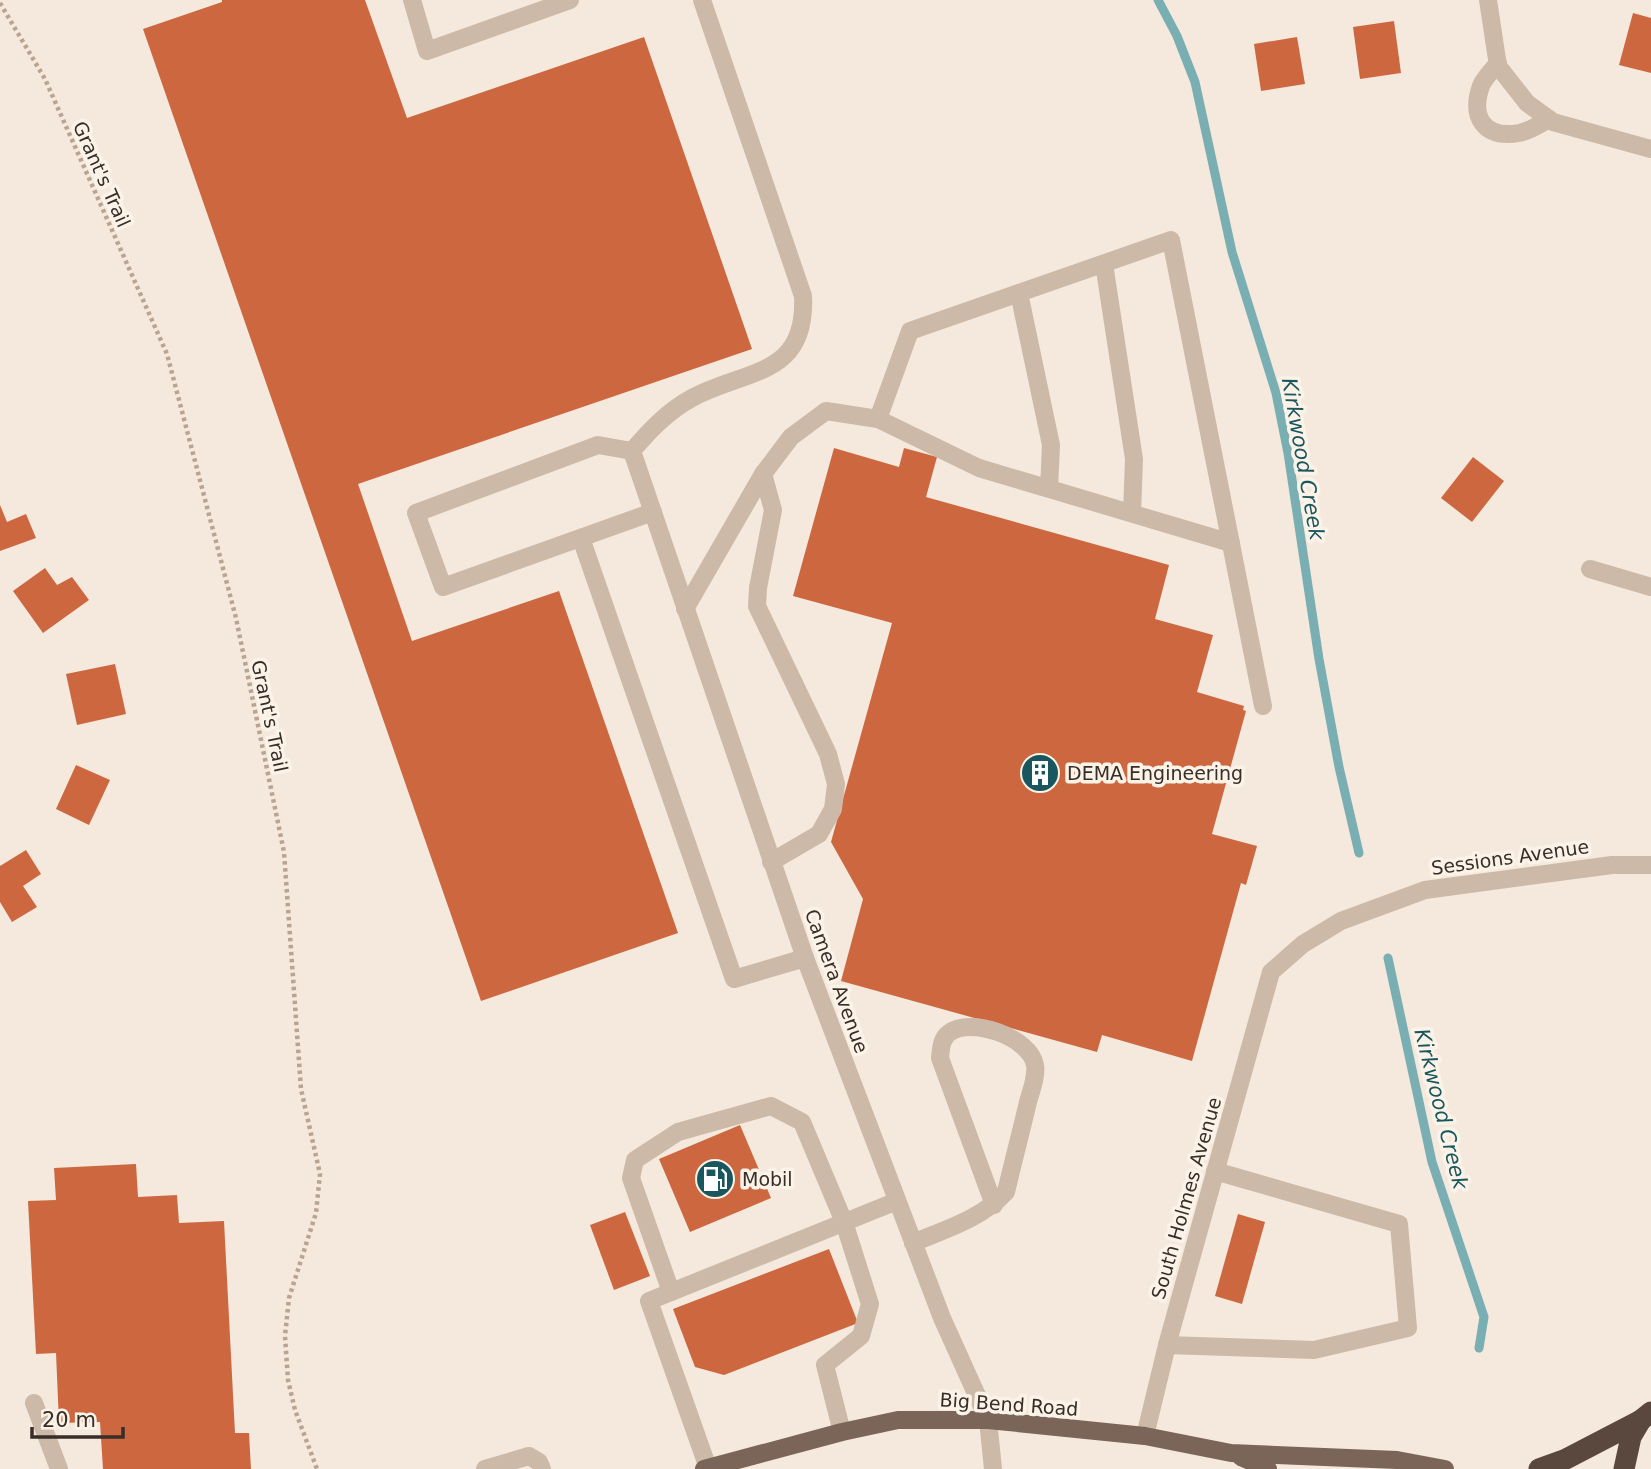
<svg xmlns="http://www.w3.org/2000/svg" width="1651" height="1469" font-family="'DejaVu Sans',sans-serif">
<rect width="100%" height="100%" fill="#f4e9dc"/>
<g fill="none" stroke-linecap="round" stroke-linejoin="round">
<g stroke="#79aeb3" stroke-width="9">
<path d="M1158,0L1177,36L1195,82L1232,252L1276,393L1288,453L1319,659L1339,767L1359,853"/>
<path d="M1388,958L1432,1162L1484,1317L1479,1348"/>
</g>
</g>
<g fill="#cd6740">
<path d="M222,0H365L407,118L644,37L752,349L358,484L412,641L559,591L678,933L481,1001L143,29L222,2Z"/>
<path d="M1633,13L1651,18V73L1619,65Z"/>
<path d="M1394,21L1401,73L1360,79L1353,27Z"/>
<path d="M1297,37L1305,84L1261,91L1254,44Z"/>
<path d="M834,448L899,467L904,448L937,457L926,497L1169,565L1155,619L1213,635L1197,692L1244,706L1243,710L1246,711L1212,834L1257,846L1246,885L1241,883L1192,1061L1102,1035L1097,1052L841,981L863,899L831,842L892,623L793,596Z"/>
<path d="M1473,457L1504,481L1472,522L1441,498Z"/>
<path d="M0,505L7,522L26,514L36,538L0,551Z"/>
<path d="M45,568L57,585L72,577L89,600L43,633L13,591Z"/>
<path d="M115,664L126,714L77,725L66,674Z"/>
<path d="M76,765L110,780L89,825L56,809Z"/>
<path d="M26,850L41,874L23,886L37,907L12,922L0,902V866Z"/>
<path d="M740,1125L771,1198L690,1232L659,1159Z"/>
<path d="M136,1164L138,1197L177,1195L179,1223L224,1221L235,1433H249L251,1469H103L100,1422L59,1423L56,1353L36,1354L28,1201L56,1200L54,1168Z"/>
<path d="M625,1212L650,1276L614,1290L590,1225Z"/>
<path d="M1238,1214L1265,1222L1242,1304L1215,1296Z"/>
<path d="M829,1249L858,1323L724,1375L695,1367L673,1309Z"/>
</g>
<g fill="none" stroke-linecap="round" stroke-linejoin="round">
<path stroke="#b9a391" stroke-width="4.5" stroke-dasharray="3.5 3.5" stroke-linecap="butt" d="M0,3L45,79L167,354L236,618L284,852L301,1089L320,1174L316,1213L289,1298L285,1336L288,1380L295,1410L317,1469"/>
<g stroke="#cdb9a7" stroke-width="18">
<path d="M412,0L427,51L570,0"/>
<path d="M702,0L803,296C807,377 746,369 692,398C668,411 650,430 632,451L805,958L942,1318L988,1420L993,1469"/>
<path d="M1488,0L1498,66L1527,103L1553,122L1651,149"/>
<path d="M1498,63C1493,70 1484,78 1481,86C1470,117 1484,139 1519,133C1530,131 1540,124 1549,119"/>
<path d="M1104,264L1134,459L1132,513"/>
<path d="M1019,293L1051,445L1049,488"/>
<path d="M878,419L910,331L1171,240L1263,706"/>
<path d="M632,451L598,445L416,513L443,587L653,512"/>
<path d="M763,474L773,510L758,588L757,606L828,754L836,784L833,809L819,834L771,862"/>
<path d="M581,538L734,979L805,958"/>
<path d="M1590,569L1651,587"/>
<path d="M685,609L763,474L791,437L826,411L878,419L979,468L1231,543"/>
<path d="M913,1243C946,1229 981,1219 1006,1192C1013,1162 1021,1132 1028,1102C1031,1091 1037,1076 1035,1065C1030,1037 970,1016 949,1033C941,1039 941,1049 940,1058L994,1205"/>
<path d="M671,1292L631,1178L635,1160L678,1132L771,1106L802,1122L844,1222L870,1304L861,1336L825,1365L842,1432"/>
<path d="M1167,1345L1314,1350L1408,1328L1399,1224L1215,1171"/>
<path d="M34,1403L59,1469"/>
<path d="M1145,1436L1167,1345L1271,972L1303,944L1341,921L1425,890L1612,865H1651"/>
<path d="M708,1468L649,1301L897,1201"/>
<path d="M485,1469L529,1456L539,1462L542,1469"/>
</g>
<g stroke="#7b6558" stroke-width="18">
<path d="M1241,1457L1268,1469"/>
<path d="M704,1469L842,1432L898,1420H988L1145,1436L1231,1453L1397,1460L1445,1469"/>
</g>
<g stroke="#5a483e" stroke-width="21">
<path d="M1539,1469L1564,1460L1641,1420L1651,1412"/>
<path d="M1624,1469L1631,1437L1641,1420"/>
</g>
</g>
<defs>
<symbol id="building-disc" viewBox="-11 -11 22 22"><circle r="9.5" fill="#1a565d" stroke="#fbf3e8"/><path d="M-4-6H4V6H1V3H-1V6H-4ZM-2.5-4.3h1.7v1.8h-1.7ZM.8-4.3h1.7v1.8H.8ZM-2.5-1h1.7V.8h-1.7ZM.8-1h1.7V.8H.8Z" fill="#fff"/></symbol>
<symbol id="fuel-disc" viewBox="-11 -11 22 22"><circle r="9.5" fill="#1a565d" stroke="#fbf3e8"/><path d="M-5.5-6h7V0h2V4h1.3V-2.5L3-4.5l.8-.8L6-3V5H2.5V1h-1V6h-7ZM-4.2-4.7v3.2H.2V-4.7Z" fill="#fff"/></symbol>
</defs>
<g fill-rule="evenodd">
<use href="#building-disc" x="1018" y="751" width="44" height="44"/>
<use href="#fuel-disc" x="693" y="1157" width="44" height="44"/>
</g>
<g text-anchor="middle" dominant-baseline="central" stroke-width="7" stroke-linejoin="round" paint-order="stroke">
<g font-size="19" fill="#382e28" stroke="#fbf3e8">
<text transform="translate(102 174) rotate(66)">Grant's Trail</text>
<text transform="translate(270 716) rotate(78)">Grant's Trail</text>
<text transform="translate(1510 857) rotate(-8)">Sessions Avenue</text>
<text transform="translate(837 981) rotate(70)">Camera Avenue</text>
<text transform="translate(1186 1198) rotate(-74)">South Holmes Avenue</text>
<text transform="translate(1009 1404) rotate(4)">Big Bend Road</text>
</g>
<g font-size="19" fill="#382e28" stroke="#fbf3e8" text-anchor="start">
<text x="1067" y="773">DEMA Engineering</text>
<text x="742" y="1179">Mobil</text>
</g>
<g font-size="21" font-style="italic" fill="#1a565d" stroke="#fbf3e8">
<text transform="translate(1303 459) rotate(80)">Kirkwood Creek</text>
<text transform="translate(1441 1109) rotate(76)">Kirkwood Creek</text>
</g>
</g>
<path d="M32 1427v10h91v-10" fill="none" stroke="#382e28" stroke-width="3.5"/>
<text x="42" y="1427" font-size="21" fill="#382e28" stroke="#fbf3e8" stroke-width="5" paint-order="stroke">20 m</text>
</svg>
